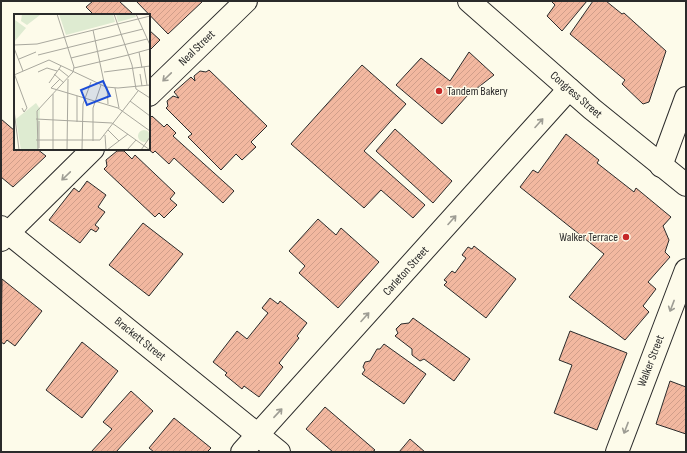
<svg xmlns="http://www.w3.org/2000/svg" width="687" height="453" font-family="'Sofia Sans Condensed',sans-serif">
<defs>
<pattern id="building-hatch" width="6" height="6" patternUnits="userSpaceOnUse"><rect width="6" height="6" fill="#f2b8a0"/><path d="M-1 1l2-2M0 6l6-6M5 7l2-2" fill="none" stroke="#d09e8a"/></pattern>
</defs>
<rect width="100%" height="100%" fill="#fdfbea"/>
<g fill="url(#building-hatch)" stroke="#2b2b2b">
<path d="M93,1H119L134,15H94L86,7Z"/>
<path d="M136,1H203L168,34Z"/>
<path d="M551,1H587L562,31L547,16L555,5Z"/>
<path d="M593,1H606L622,14L624,13L666,51L649,102L643,104L622,84L625,80L570,34Z"/>
<path d="M149,30L160,40L149,51Z"/>
<path d="M469,52L494,75L467,96L442,124L396,85L421,58L450,81Z"/>
<path d="M362,65L406,104L364,151L425,205L413,218L381,190L364,208L291,144Z"/>
<path d="M209,70L267,126L251,142L256,147L242,160L236,154L221,170L188,137L192,134L166,108L168,106L167,101L173,96L179,98L174,92L191,77L195,81L194,76L200,71L206,72Z"/>
<path d="M152,116L164,127L167,124L176,133L173,136L234,191L223,203L174,158L169,164L155,151L153,153L148,149L149,119Z"/>
<path d="M1,119L15,131V149H37L46,156L13,187L1,177Z"/>
<path d="M395,129L452,181L433,203L376,151Z"/>
<path d="M566,134L599,160L597,163L634,192L636,188L671,217L663,226L669,240L665,252L670,257L648,282L656,289L643,306L649,312L625,340L569,297L604,254L520,187L533,170L538,173Z"/>
<path d="M117,151H124L132,159L135,155L175,193L170,199L177,205L164,218L159,213L155,217L104,169L107,166L106,160Z"/>
<path d="M87,181L106,195L98,207L105,212L95,225L99,228L96,232L91,229L80,243L49,220L74,188L79,192Z"/>
<path d="M318,219L336,235L341,228L379,262L338,308L299,273L305,266L289,251Z"/>
<path d="M143,223L183,254L149,296L109,265Z"/>
<path d="M474,246L516,279L486,318L444,285L447,282L444,280L452,271L455,273L466,258L462,255L468,247L472,249Z"/>
<path d="M2,279L42,311L15,346L7,340L4,344L1,342Z"/>
<path d="M270,298L278,304L280,301L307,323L297,336L299,338L279,363L283,367L259,397L244,386L242,389L225,375L227,373L213,362L237,331L247,339L268,313L262,308Z"/>
<path d="M413,318L470,359L454,381L424,359L420,361L412,355V349L395,336L398,333L396,329L401,324L409,323Z"/>
<path d="M570,331L627,353L597,430L554,413L572,365L559,360Z"/>
<path d="M82,342L118,371L82,418L46,390Z"/>
<path d="M384,344L426,374L404,404L362,374L365,370L363,367L365,362L370,361L377,349H380Z"/>
<path d="M670,381L686,387V434L656,424Z"/>
<path d="M131,391L153,411L116,452H91L112,429L103,422Z"/>
<path d="M325,407L375,450L372,452H333L306,429Z"/>
<path d="M174,418L211,448L207,452H154L149,448Z"/>
<path d="M410,439L425,452H399Z"/>
</g>
<g fill="none" stroke-linecap="round" stroke-linejoin="round">
<defs>
<g id="minor">
<path d="M149,95L246,1"/>
<path d="M661,166L686,98"/>
<path d="M1,227L279,452"/>
<path d="M1,240L93,149"/>
<path d="M242,452L569,89"/>
<path d="M617,452L686,270"/>
</g>
<path id="major" d="M469,1L592,109L686,185"/>
</defs>
<use href="#minor" stroke="#2b2b2b" stroke-width="24"/>
<use href="#major" stroke="#2b2b2b" stroke-width="24"/>
<use href="#minor" stroke="#fdfbea" stroke-width="22"/>
<use href="#major" stroke="#fdfbea" stroke-width="22"/>
</g>
<defs><path id="oneway-shaft" d="M-6 0H5M1.5-3L5.5 0L1.5 3" fill="none" stroke-width="1.6" stroke-linecap="round" stroke-linejoin="round"/></defs>
<g stroke="#9e9d94">
<use href="#oneway-shaft" transform="translate(167 77) rotate(136)"/>
<use href="#oneway-shaft" transform="translate(539 123) rotate(-48)"/>
<use href="#oneway-shaft" transform="translate(66 176) rotate(136)"/>
<use href="#oneway-shaft" transform="translate(452 220) rotate(-48)"/>
<use href="#oneway-shaft" transform="translate(672 306) rotate(111)"/>
<use href="#oneway-shaft" transform="translate(365 317) rotate(-48)"/>
<use href="#oneway-shaft" transform="translate(278 413) rotate(-47)"/>
<use href="#oneway-shaft" transform="translate(626 428) rotate(111)"/>
</g>
<g fill="#c62828" stroke="#fdfbea" stroke-width="1.5">
<circle cx="439" cy="91" r="4"/>
<circle cx="626" cy="237" r="4"/>
</g>
<g text-anchor="middle" dominant-baseline="central" stroke-width="3" stroke-linejoin="round" paint-order="stroke">
<g font-size="12" fill="#2b2b2b" stroke="#fdfbea">
<text transform="translate(197 48) rotate(-44)">Neal Street</text>
<text transform="translate(576 95) rotate(41)">Congress Street</text>
<text transform="translate(406 271) rotate(-48)">Carleton Street</text>
<text transform="translate(140 339) rotate(39)">Brackett Street</text>
<text transform="translate(651 361) rotate(-69)">Walker Street</text>
</g>
<g font-size="12" fill="#2b2b2b" stroke="#fdfbea" text-anchor="start">
<text x="447" y="91">Tandem Bakery</text>
<text x="618" y="237" text-anchor="end">Walker Terrace</text>
</g>
</g>
<g transform="translate(14 14)">
<rect width="136" height="136" fill="#fdfbea"/>
<path d="M8,0H26V1L13,11L7,7ZM1,6L12,14L0,28V6Z" fill="#deebd1"/>
<path d="M45,0H99L101,8L52,21ZM102,0H121L122,3L104,8ZM22,89L26,95L24,136H7L2,105ZM124 122a6 6 0 1 1 12 0a6 6 0 1 1-12 0Z" fill="#deebd1"/>
<path fill="none" stroke="#a9a89e" stroke-width="1" d="M43,0L60,53L59,58M100,0L118,51L122,75L136,84M122,0L136,31M124,5L136,2M79,16L91,73M0,31L23,30L124,5M0,34L9,57M125,38L128,54M24,41L129,15M114,41L136,35M57,44L133,25M5,45L22,38M130,53L133,71M60,54L114,41M45,55L55,63M24,58L33,54L43,57M90,58L136,52M0,59L13,94L10,98L8,94M40,60L50,69M126,60L128,72M0,61L35,46L92,73L104,74L136,71M35,69L47,52M93,73L94,90M37,74L104,94L136,117M37,74L46,65M101,74L105,94M116,87L136,102M0,96L5,136M22,105L98,109L136,136M63,108V82M94,116L105,127M91,121L92,136M22,126H86L124,77M79,127V94L87,71M25,134V107M24,136L23,97L59,58M39,136V80M53,136L54,65M68,136L69,90L77,68M93,136L114,120M113,136L122,126M127,136L136,123"/>
<path fill="#1d4ed8" fill-opacity="0.15" stroke="#1d4ed8" stroke-width="2" d="M89,67L96,82L73,91L67,76Z"/>
<rect width="136" height="136" fill="none" stroke="#2b2b2b" stroke-width="2"/>
</g>
<rect width="687" height="453" fill="none" stroke="#2b2b2b" stroke-width="4"/>
</svg>
